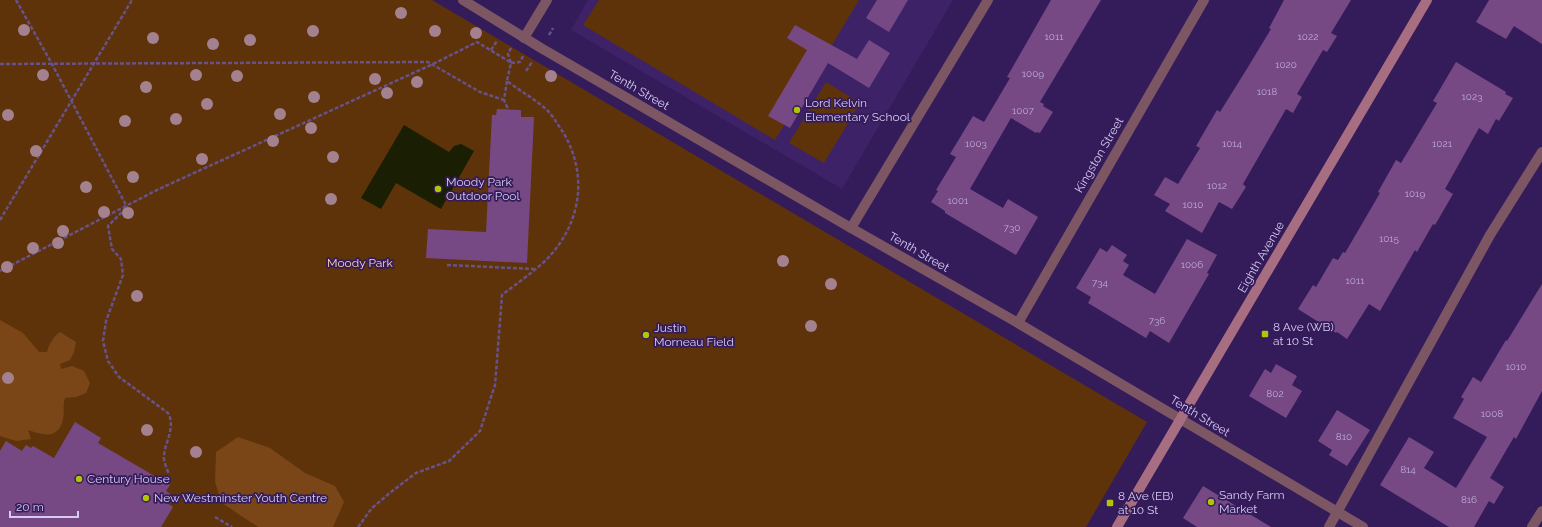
<svg xmlns="http://www.w3.org/2000/svg" width="1542" height="527" font-family="Raleway,sans-serif">
<rect width="100%" height="100%" fill="#341b5a"/>
<path fill="#3d2268" d="M588,0H953L842,189L571,30Z"/>
<g fill="#5f330a">
<path d="M0,0H432L1147,422L1086,527H0Z"/>
<path d="M599,0H859L775,140L583,25Z"/>
<path d="M826,82L860,103L824,163L789,143Z"/>
</g>
<g fill="#7a4618">
<path d="M0,320L23,333L39,352H47C49,344 53,337 60,332L76,342L74,352L70,360L60,364L61,369L72,366L84,371L90,383L86,393L76,397L65,398C62,408 65,411 63,419C59,440 42,435 28,430L31,439L16,441L0,436Z"/>
<path d="M238,437L270,448L305,473L335,486L344,502L333,527H259L252,523L222,503L215,482L216,452Z"/>
</g>
<path fill="#1a1e03" d="M404,125L449,152L454,146L461,144L474,151L441,209L396,183L381,209L361,198Z"/>
<g fill="#764985">
<path d="M877,0H908L889,32L866,18Z"/>
<path d="M1051,0H1101L1040,102L1044,104L1043,106L1053,112L1040,133L1037,132L1036,133L1011,118L970,189L1003,208L1008,199L1038,217L1016,255L945,213V211L931,202L938,191L936,190L956,157L950,154L973,116L984,122L1010,78L1007,77Z"/>
<path d="M1284,0H1351L1331,33L1337,36L1327,52L1323,50L1297,94L1302,97L1293,113L1286,109L1243,184L1246,187L1232,209L1219,202L1202,233L1165,211L1170,204L1154,195L1165,177L1178,184L1200,148L1196,146L1217,110L1220,112L1248,67L1271,29L1269,28Z"/>
<path d="M1489,0H1542V44L1514,26L1506,39L1476,22Z"/>
<path d="M795,25L857,59L869,40L890,53L869,88L828,63L790,128L768,116L807,50L787,38Z"/>
<path d="M1456,62L1506,92L1505,94L1513,98L1499,121L1496,119L1488,134L1479,128L1445,189L1453,194L1435,225L1433,224L1417,252L1415,250L1380,311L1369,304L1347,339L1337,332L1336,333L1298,309L1313,285L1316,287L1333,258L1338,260L1343,252L1345,253L1380,193L1378,192L1396,160L1401,163L1437,103L1433,101Z"/>
<path d="M497,109L521,110V117H534L527,263L426,258L428,229L486,232L492,115H496Z"/>
<path d="M1187,239L1217,255L1207,273L1209,274L1169,343L1150,331L1146,338L1088,303L1091,297L1076,288L1100,248L1107,252L1112,245L1127,255L1123,261L1129,265L1123,275L1155,294Z"/>
<path d="M1542,284V391L1516,439L1514,437L1490,478L1504,487L1494,504L1489,501L1474,527H1449L1380,485L1409,437L1434,452L1424,468L1456,488L1487,437L1453,418L1464,399L1461,397L1473,377L1481,382L1506,340L1507,341Z"/>
<path d="M1276,364L1297,376L1292,385L1302,391L1286,418L1249,396L1265,369L1271,373Z"/>
<path d="M1337,410L1370,430L1347,466L1329,455L1332,450L1318,441Z"/>
<path d="M75,422L101,438L98,443L170,485L166,491L172,495L167,503L173,507L161,527H0V451L6,441L22,451L26,445L31,448L33,446L54,458Z"/>
<path d="M1203,486L1271,527H1197L1183,518Z"/>
</g>
<g fill="none" stroke-linecap="round" stroke-linejoin="round">
<g stroke="#67528a" stroke-width="2.5" stroke-dasharray="4 2" stroke-linecap="butt">
<path d="M16,0L52,64L127,207"/>
<path d="M549,35L553,28"/>
<path d="M491,50L497,41"/>
<path d="M511,63L520,62L523,56"/>
<path d="M0,64L428,62L480,92L504,100"/>
<path d="M526,71L532,62"/>
<path d="M507,81L504,100L508,109"/>
<path d="M126,208L108,226L112,249L121,259L123,275L106,321L103,341L108,361L119,377L168,413C176,428 165,441 164,456C163,461 167,469 169,474"/>
<path d="M0,220L132,0"/>
<path d="M447,265L534,269"/>
<path d="M0,271L159,189L433,64L477,42L510,62"/>
<path d="M215,517L232,527"/>
<path d="M358,527L372,508L391,492L416,473L449,461L480,431L495,385L502,295C516,284 532,273 545,261C581,225 589,176 563,132C558,125 553,116 547,110C535,99 520,91 507,81L511,63L508,54L511,48"/>
</g>
<g stroke="#7c5663" stroke-width="10">
<path d="M1018,323L1204,0"/>
<path d="M1329,527L1490,235L1542,152"/>
</g>
<g stroke="#7c5663" stroke-width="10">
<path d="M463,0L541,48L851,228L1018,323L1363,527"/>
<path d="M524,38L547,0"/>
<path d="M851,228L988,0"/>
<path d="M1532,527L1542,511"/>
</g>
<path stroke="#a76d81" stroke-width="10" d="M1117,527L1427,0"/>
</g>
<g fill="#a3818e">
<circle cx="401" cy="13" r="6"/>
<circle cx="24" cy="30" r="6"/>
<circle cx="313" cy="31" r="6"/>
<circle cx="435" cy="31" r="6"/>
<circle cx="476" cy="33" r="6"/>
<circle cx="153" cy="38" r="6"/>
<circle cx="250" cy="40" r="6"/>
<circle cx="213" cy="44" r="6"/>
<circle cx="43" cy="75" r="6"/>
<circle cx="196" cy="75" r="6"/>
<circle cx="237" cy="76" r="6"/>
<circle cx="551" cy="76" r="6"/>
<circle cx="375" cy="79" r="6"/>
<circle cx="417" cy="82" r="6"/>
<circle cx="146" cy="87" r="6"/>
<circle cx="387" cy="93" r="6"/>
<circle cx="314" cy="97" r="6"/>
<circle cx="207" cy="104" r="6"/>
<circle cx="280" cy="114" r="6"/>
<circle cx="8" cy="115" r="6"/>
<circle cx="176" cy="119" r="6"/>
<circle cx="125" cy="121" r="6"/>
<circle cx="311" cy="128" r="6"/>
<circle cx="273" cy="141" r="6"/>
<circle cx="36" cy="151" r="6"/>
<circle cx="333" cy="157" r="6"/>
<circle cx="202" cy="159" r="6"/>
<circle cx="133" cy="177" r="6"/>
<circle cx="86" cy="187" r="6"/>
<circle cx="331" cy="199" r="6"/>
<circle cx="104" cy="212" r="6"/>
<circle cx="128" cy="213" r="6"/>
<circle cx="63" cy="231" r="6"/>
<circle cx="58" cy="243" r="6"/>
<circle cx="33" cy="248" r="6"/>
<circle cx="783" cy="261" r="6"/>
<circle cx="7" cy="267" r="6"/>
<circle cx="831" cy="284" r="6"/>
<circle cx="137" cy="296" r="6"/>
<circle cx="811" cy="326" r="6"/>
<circle cx="8" cy="378" r="6"/>
<circle cx="147" cy="430" r="6"/>
<circle cx="196" cy="452" r="6"/>
</g>
<g fill="#afc505" stroke="#341b5a" stroke-width="1.5">
<circle cx="797" cy="110" r="4"/>
<circle cx="438" cy="189" r="4"/>
<rect x="1261" y="330" width="8" height="8" rx="2"/>
<circle cx="646" cy="335" r="4"/>
<circle cx="79" cy="479" r="4"/>
<circle cx="146" cy="498" r="4"/>
<circle cx="1211" cy="502" r="4"/>
<rect x="1106" y="499" width="8" height="8" rx="2"/>
</g>
<g text-anchor="middle" dominant-baseline="central" stroke-width="3.5" stroke-linejoin="round" paint-order="stroke">
<g font-size="10" fill="#beabd7">
<text x="1054" y="36">1011</text>
<text x="1308" y="36">1022</text>
<text x="1286" y="64">1020</text>
<text x="1033" y="73">1009</text>
<text x="1267" y="91">1018</text>
<text x="1472" y="96">1023</text>
<text x="1023" y="110">1007</text>
<text x="976" y="143">1003</text>
<text x="1232" y="143">1014</text>
<text x="1442" y="143">1021</text>
<text x="1217" y="185">1012</text>
<text x="1415" y="193">1019</text>
<text x="958" y="200">1001</text>
<text x="1193" y="204">1010</text>
<text x="1012" y="227">730</text>
<text x="1389" y="238">1015</text>
<text x="1192" y="264">1006</text>
<text x="1355" y="280">1011</text>
<text x="1100" y="282">734</text>
<text x="1157" y="320">736</text>
<text x="1516" y="366">1010</text>
<text x="1275" y="393">802</text>
<text x="1492" y="413">1008</text>
<text x="1344" y="436">810</text>
<text x="1408" y="469">814</text>
<text x="1469" y="499">816</text>
</g>
<g font-size="12" fill="#d6ccf2" stroke="#341b5a">
<text transform="translate(639 90) rotate(30)">Tenth Street</text>
<text transform="translate(1099 155) rotate(-60)">Kingston Street</text>
<text transform="translate(919 252) rotate(30)">Tenth Street</text>
<text transform="translate(1261 257) rotate(-60)">Eighth Avenue</text>
<text transform="translate(1200 416) rotate(31)">Tenth Street</text>
</g>
<g font-size="12" fill="#d6ccf2" stroke="#341b5a" text-anchor="start">
<text x="805" y="103">Lord Kelvin<tspan x="805" dy="14">Elementary School</tspan></text>
<text x="446" y="182">Moody Park<tspan x="446" dy="14">Outdoor Pool</tspan></text>
<text x="1273" y="327">8 Ave (WB)<tspan x="1273" dy="14">at 10 St</tspan></text>
<text x="654" y="328">Justin<tspan x="654" dy="14">Morneau Field</tspan></text>
<text x="87" y="479">Century House</text>
<text x="1219" y="495">Sandy Farm<tspan x="1219" dy="14">Market</tspan></text>
<text x="1118" y="496">8 Ave (EB)<tspan x="1118" dy="14">at 10 St</tspan></text>
<text x="154" y="498">New Westminster Youth Centre</text>
</g>
<g font-size="12" fill="#fdd5b9" stroke="#341b5a">
<text x="360" y="263">Moody Park</text>
</g>
</g>
<path d="M10 511v6h68v-6" fill="none" stroke="#d6ccf2" stroke-width="2"/>
<text x="16" y="511" font-size="12" fill="#d6ccf2" stroke="#341b5a" stroke-width="3" paint-order="stroke">20 m</text>
</svg>
